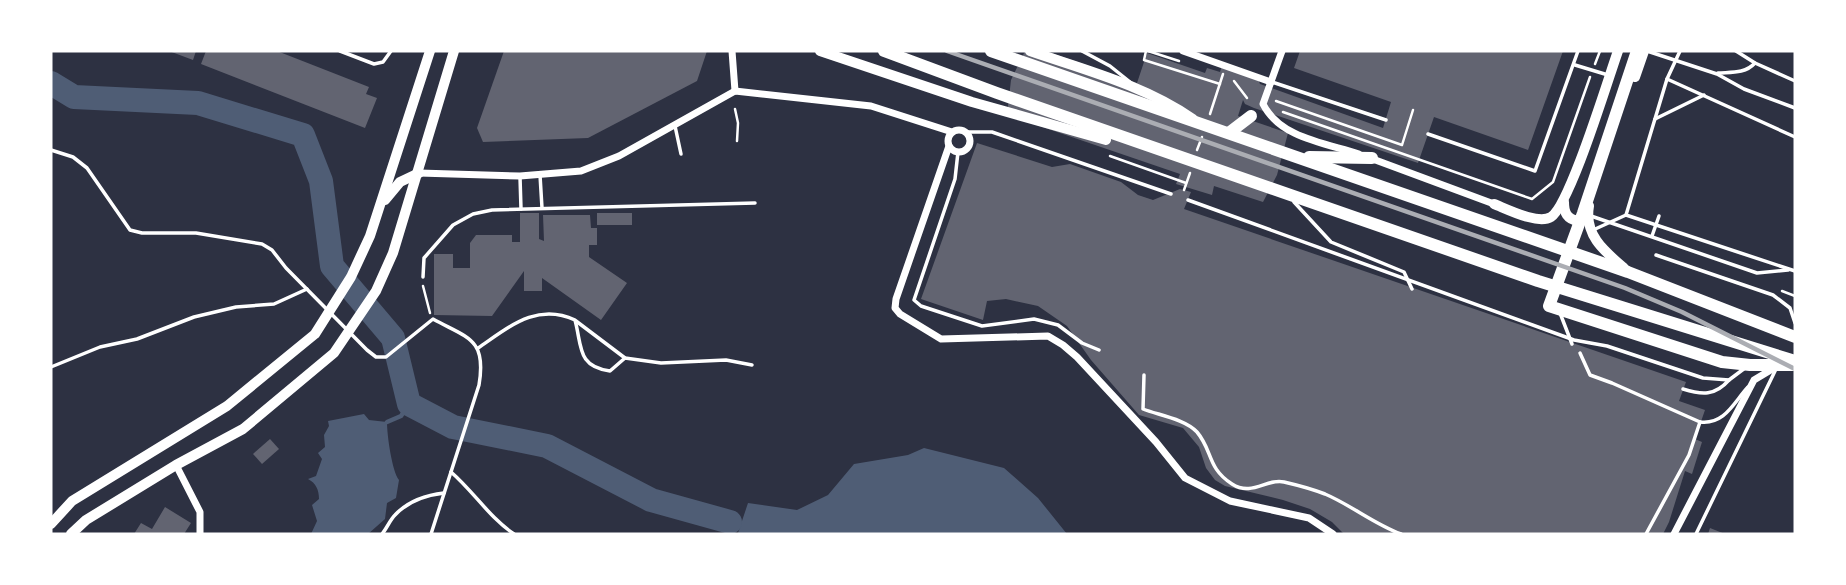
<svg xmlns="http://www.w3.org/2000/svg" width="1846" height="585" font-family="Georgia,serif">
<rect width="100%" height="100%" fill="#2d3142"/>
<g fill="#4f5d75">
<path d="M364,414L369,420L387,422C387,435 392,471 399,480L396,498L387,503L385,519L368,534H311L317,521L312,505L319,499C319,490 316,483 308,479L316,476L322,459L318,453L325,447L324,435L329,426L328,421Z"/>
<path d="M924,448L1004,468L1038,498L1067,534L738,533L748,503L797,510L828,495L854,464L908,455Z"/>
</g>
<g fill="none" stroke-linecap="round" stroke-linejoin="round">
<path stroke="#4f5d75" stroke-width="4.5" d="M387,422L401,416L409,404"/>
<path stroke="#4f5d75" stroke-width="24" d="M51,83L74,97L198,103L303,135L321,181L332,266L393,338L409,404L453,427L547,446L651,500L730,522"/>
</g>
<g fill="#626471">
<path d="M169,51H196L193,60Z"/>
<path d="M206,51H277L369,87L366,94L377,98L365,128L201,64Z"/>
<path d="M504,51H707L697,81L588,138L483,142L477,128Z"/>
<path d="M1025,51H1046L1137,83L1147,53L1205,73L1207,68L1220,72L1223,62L1256,74L1260,84L1383,128L1391,102L1294,68L1300,51H1563L1528,150L1434,117L1418,163L1254,108L1245,104L1243,100L1238,116L1288,133L1277,175L1263,202L1214,186L1212,195L1176,184L1180,174L1007,115L1011,80Z"/>
<path d="M977,143L1052,167L1070,164L1121,182L1138,195L1153,200L1180,189L1191,192L1184,209L1686,382L1679,401L1705,410L1695,439L1702,442L1692,474L1685,471L1669,522L1663,534H1344L1332,522L1310,509L1283,500L1225,486L1215,480L1206,468L1199,447L1183,428L1139,415L1091,360L1067,326L1038,306L1006,299L987,301L983,320L921,299Z"/>
<path d="M520,213H539V239L544,241L543,215H590L591,228H597V245H589V257L627,283L601,320L542,278V291H524V271L492,316L434,315V254H453V268H470V243L476,235H512V242H520Z"/>
<rect x="597" y="213" width="35" height="12"/>
<path d="M270,439L279,449L262,464L253,454Z"/>
<path d="M165,507L191,523L184,534H134L141,523L152,529Z"/>
<path d="M1710,528L1725,534H1708Z"/>
</g>
<g fill="none" stroke-linecap="round" stroke-linejoin="round">
<g stroke="#fff" stroke-width="2.5">
<path d="M1146,51L1144,60L1220,84"/>
<path d="M1148,51L1179,61"/>
<path d="M1595,64L1600,51"/>
<path d="M1234,81L1247,98"/>
<path d="M1276,101L1402,145L1413,110"/>
<path d="M735,109L738,123L737,141"/>
<path d="M1283,112L1532,199L1553,182L1590,77"/>
<path d="M1210,114L1223,74"/>
<path d="M1197,150L1202,137"/>
<path d="M1110,156L1186,183"/>
<path d="M1184,190L1190,173"/>
<path d="M423,286L430,313"/>
<path d="M1782,291L1795,296"/>
</g>
<g stroke="#fff" stroke-width="3.5">
<path d="M340,51L374,64L383,62L391,51"/>
<path d="M1082,51L1110,66L1130,82"/>
<path d="M1647,51L1717,74L1744,89L1795,108"/>
<path d="M1680,51L1667,79L1626,215L1795,271"/>
<path d="M1736,51L1755,63L1795,81"/>
<path d="M1575,65L1608,75"/>
<path d="M1718,73C1731,72 1745,74 1755,63"/>
<path d="M1667,79L1795,137"/>
<path d="M1272,82L1386,120"/>
<path d="M1655,119L1704,95"/>
<path d="M675,126L681,154"/>
<path d="M966,132H992L1171,194"/>
<path d="M1428,134L1535,171L1578,51"/>
<path d="M51,150L73,157L87,168L130,230L142,233H196L262,244L272,250L286,268L367,350L376,357H386L433,319C467,338 487,338 479,385L431,534"/>
<path d="M958,152L955,179L914,300L921,306L982,326L1034,319L1058,325L1082,343L1099,350"/>
<path d="M540,175L542,208"/>
<path d="M520,177L521,209"/>
<path d="M1188,200L1574,340L1607,346L1703,378L1729,380L1745,368"/>
<path d="M1294,202L1331,242L1404,272L1412,289"/>
<path d="M1591,216L1757,273L1788,270"/>
<path d="M1593,230L1626,215"/>
<path d="M1652,236L1659,216"/>
<path d="M1656,255L1773,295L1790,308L1795,323"/>
<path d="M423,277L424,258L453,225L473,214L492,210L755,203"/>
<path d="M1560,313L1572,344"/>
<path d="M576,321L625,358L661,363L726,360L752,365"/>
<path d="M478,348C509,327 537,302 575,320C582,346 577,367 610,371L625,358"/>
<path d="M1580,353L1590,375L1612,383L1700,422C1725,425 1734,402 1748,387"/>
<path d="M51,367L100,347L137,339L194,317L236,307L274,304L307,289"/>
<path d="M1144,375L1143,409C1158,415 1185,419 1197,432C1213,451 1207,468 1232,484C1252,497 1267,478 1284,482C1297,485 1312,489 1325,494C1351,505 1374,524 1401,534"/>
<path d="M1683,389C1702,395 1715,396 1729,380"/>
<path d="M451,472C474,492 489,517 514,534"/>
<path d="M382,534C387,528 390,520 395,515C408,501 427,495 444,493"/>
<path d="M1646,534L1689,455L1700,422"/>
<path d="M1696,534L1776,369"/>
</g>
<g stroke="#fff" stroke-width="7">
<path d="M732,51L735,91"/>
<path d="M1183,51L1271,82"/>
<path d="M1282,51L1263,104C1280,138 1325,143 1359,154"/>
<circle cx="959" cy="141" r="11"/>
<path d="M949,146L896,299L895,308L900,314L941,339L1048,336L1063,345L1077,357L1156,442L1185,478L1230,501L1309,518L1333,534"/>
<path d="M1370,158L1494,204"/>
<path d="M419,173L520,176L581,171L619,156L735,91L871,106L952,132"/>
<path d="M176,465L200,512V534"/>
<path d="M1674,534L1754,380L1774,368"/>
</g>
<g stroke="#fff" stroke-width="10">
<path d="M1635,77L1644,51"/>
<path d="M1564,202C1564,213 1567,219 1578,221L1584,218"/>
<path d="M1494,204C1507,209 1538,225 1551,217C1570,205 1608,79 1618,51"/>
<path d="M1589,206C1584,235 1604,251 1624,268"/>
</g>
<g stroke="#fff" stroke-width="10">
<path d="M820,51L972,102L1106,140"/>
<path d="M1030,51C1085,70 1144,85 1193,119"/>
<path d="M385,200L400,182L419,173"/>
<path d="M51,524L72,501L227,406L315,334L351,277L370,236L430,51"/>
<path d="M71,534L86,520L176,465L243,429L334,353L376,291L393,253L454,51"/>
</g>
<g stroke="#fff" stroke-width="12">
<path d="M884,51L997,93L1538,281L1795,361"/>
<path d="M991,51L1628,272L1795,337"/>
<path d="M1637,51L1583,213L1549,306L1722,362L1750,365H1795"/>
<path d="M1230,132L1251,116"/>
<path d="M1309,157L1372,158"/>
</g>
<path stroke="#abadb3" stroke-width="4.5" d="M947,51L1625,288L1682,312L1795,369"/>
</g>
<rect width="1846" height="585" fill="none" stroke="#ffffff" stroke-width="105"/>
</svg>
